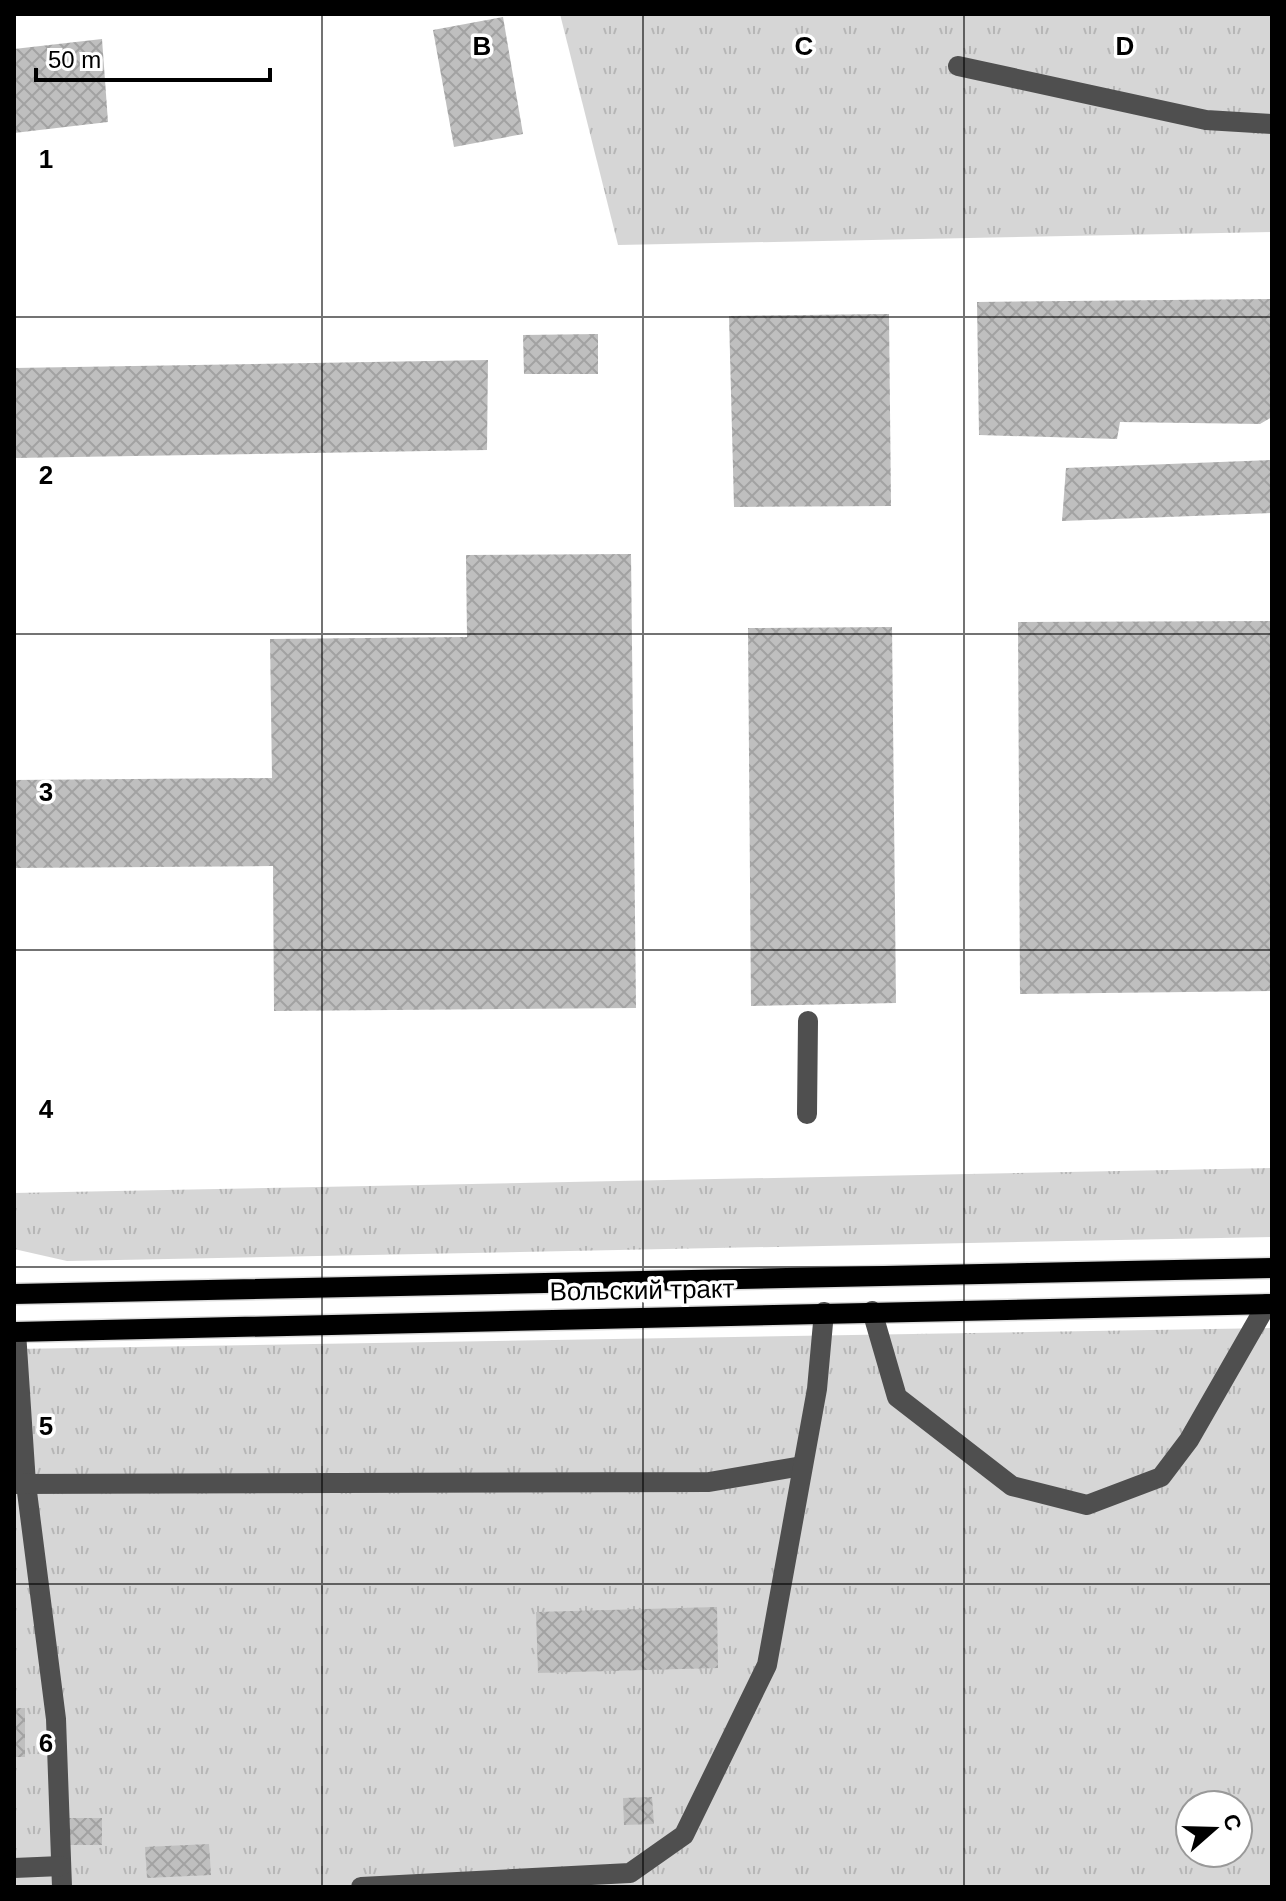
<svg xmlns="http://www.w3.org/2000/svg" width="1286" height="1901" font-family="Arial,sans-serif">
<defs>
<pattern id="grass-tufts" width="24" height="20" patternUnits="userSpaceOnUse" patternTransform="scale(2)"><rect width="24" height="20" fill="#d6d6d6"/><path d="M3 7l-1-3M5 7V3M7 7l1-3M15 17l-1-3M17 17v-4M19 17l1-3" fill="none" stroke="#b6b6b6"/></pattern>
<pattern id="building-cross-hatch" width="8" height="8" patternUnits="userSpaceOnUse" patternTransform="scale(2)"><rect width="8" height="8" fill="#bfbfbf"/><path d="M0 0l8 8M0 8l8-8" fill="none" stroke="#a2a2a2"/></pattern>
</defs>
<rect width="100%" height="100%" fill="#fff"/>
<g fill="url(#grass-tufts)" fill-rule="evenodd">
<path d="M560,14H1272V232L618,245Z"/>
<path d="M1272,1168V1237L67,1261L14,1249V1193Z"/>
<path d="M1272,1328V1887H14V1349ZM1190,1805H1238V1853H1190Z"/>
</g>
<g fill="url(#building-cross-hatch)">
<path d="M503,17L523,134L454,147L433,30Z"/>
<path d="M102,39L108,122L14,133V49Z"/>
<path d="M1272,299V417L1260,424L1120,422L1117,439L979,435L977,302Z"/>
<path d="M889,314L891,506L734,507L729,316Z"/>
<path d="M598,334V374H524L523,335Z"/>
<path d="M488,360L487,450L14,458V368Z"/>
<path d="M1272,460V513L1062,521L1066,468Z"/>
<path d="M631,554L636,1008L274,1011L273,866L14,868V780L272,778L270,639L467,637L466,555Z"/>
<path d="M1272,621V991L1020,994L1018,622Z"/>
<path d="M892,627L896,1003L751,1006L748,628Z"/>
<path d="M717,1607L718,1668L538,1673L536,1612Z"/>
<rect x="14" y="1708" width="11" height="49"/>
<path d="M652,1797L654,1824L624,1825L623,1798Z"/>
<rect x="67" y="1818" width="35" height="27"/>
<path d="M209,1844L211,1875L147,1878L145,1847Z"/>
</g>
<g fill="none" stroke-linecap="round" stroke-linejoin="round">
<defs>
<g id="major">
<path d="M14,1294L1272,1268"/>
<path d="M14,1332L1272,1304"/>
</g>
</defs>
<use href="#major" stroke="#dbdbdb" stroke-width="23"/>
<g stroke="#4f4f4f" stroke-width="20">
<path d="M958,66L1206,120L1272,124"/>
<path d="M807,1114L808,1021"/>
<path d="M872,1311L897,1397L1012,1486L1087,1505L1161,1477L1189,1440L1267,1304"/>
<path d="M16,1332L26,1484L56,1719L62,1887"/>
<path d="M14,1484L709,1482L802,1466"/>
<path d="M14,1868L61,1866"/>
<path d="M361,1887L630,1873L684,1835L767,1665L817,1389L824,1312"/>
</g>
<use href="#major" stroke="#000" stroke-width="20"/>
</g>
<path fill="none" stroke="#000" stroke-width="2" stroke-opacity="0.55" d="M322,14V1887M643,14V1887M964,14V1887M14,317H1272M14,634H1272M14,950H1272M14,1267H1272M14,1584H1272"/>
<g text-anchor="middle" dominant-baseline="central" stroke-width="7" stroke-linejoin="round" paint-order="stroke">
<g font-size="26" fill="#000" stroke="#fff">
<text transform="translate(642 1290) rotate(-1)">Вольский тракт</text>
</g>
</g>
<g font-size="26" text-anchor="middle" font-weight="bold" fill="#000" stroke="#fff" stroke-width="7" stroke-linejoin="round" paint-order="stroke">
<text x="482" y="55">B</text>
<text x="804" y="55">C</text>
<text x="1125" y="55">D</text>
<text x="46" y="168">1</text>
<text x="46" y="484">2</text>
<text x="46" y="801">3</text>
<text x="46" y="1118">4</text>
<text x="46" y="1435">5</text>
<text x="46" y="1752">6</text>
</g>
<rect width="1286" height="1901" fill="none" stroke="#000000" stroke-width="32"/>
<g transform="translate(1214 1829) rotate(70)"><circle r="38" fill="#ffffff" stroke="#999999" stroke-width="2"/>
<path d="M0-6L14 30L0 20L-14 30Z" fill="#000000"/>
<text y="-12" font-size="22" font-weight="bold" text-anchor="middle" fill="#000000">С</text>
</g>
<path d="M36 68v12h234v-12" fill="none" stroke="#000000" stroke-width="4"/>
<text x="48" y="68" font-size="24" fill="#000000" stroke="#ffffff" stroke-width="6" paint-order="stroke">50 m</text>
</svg>
